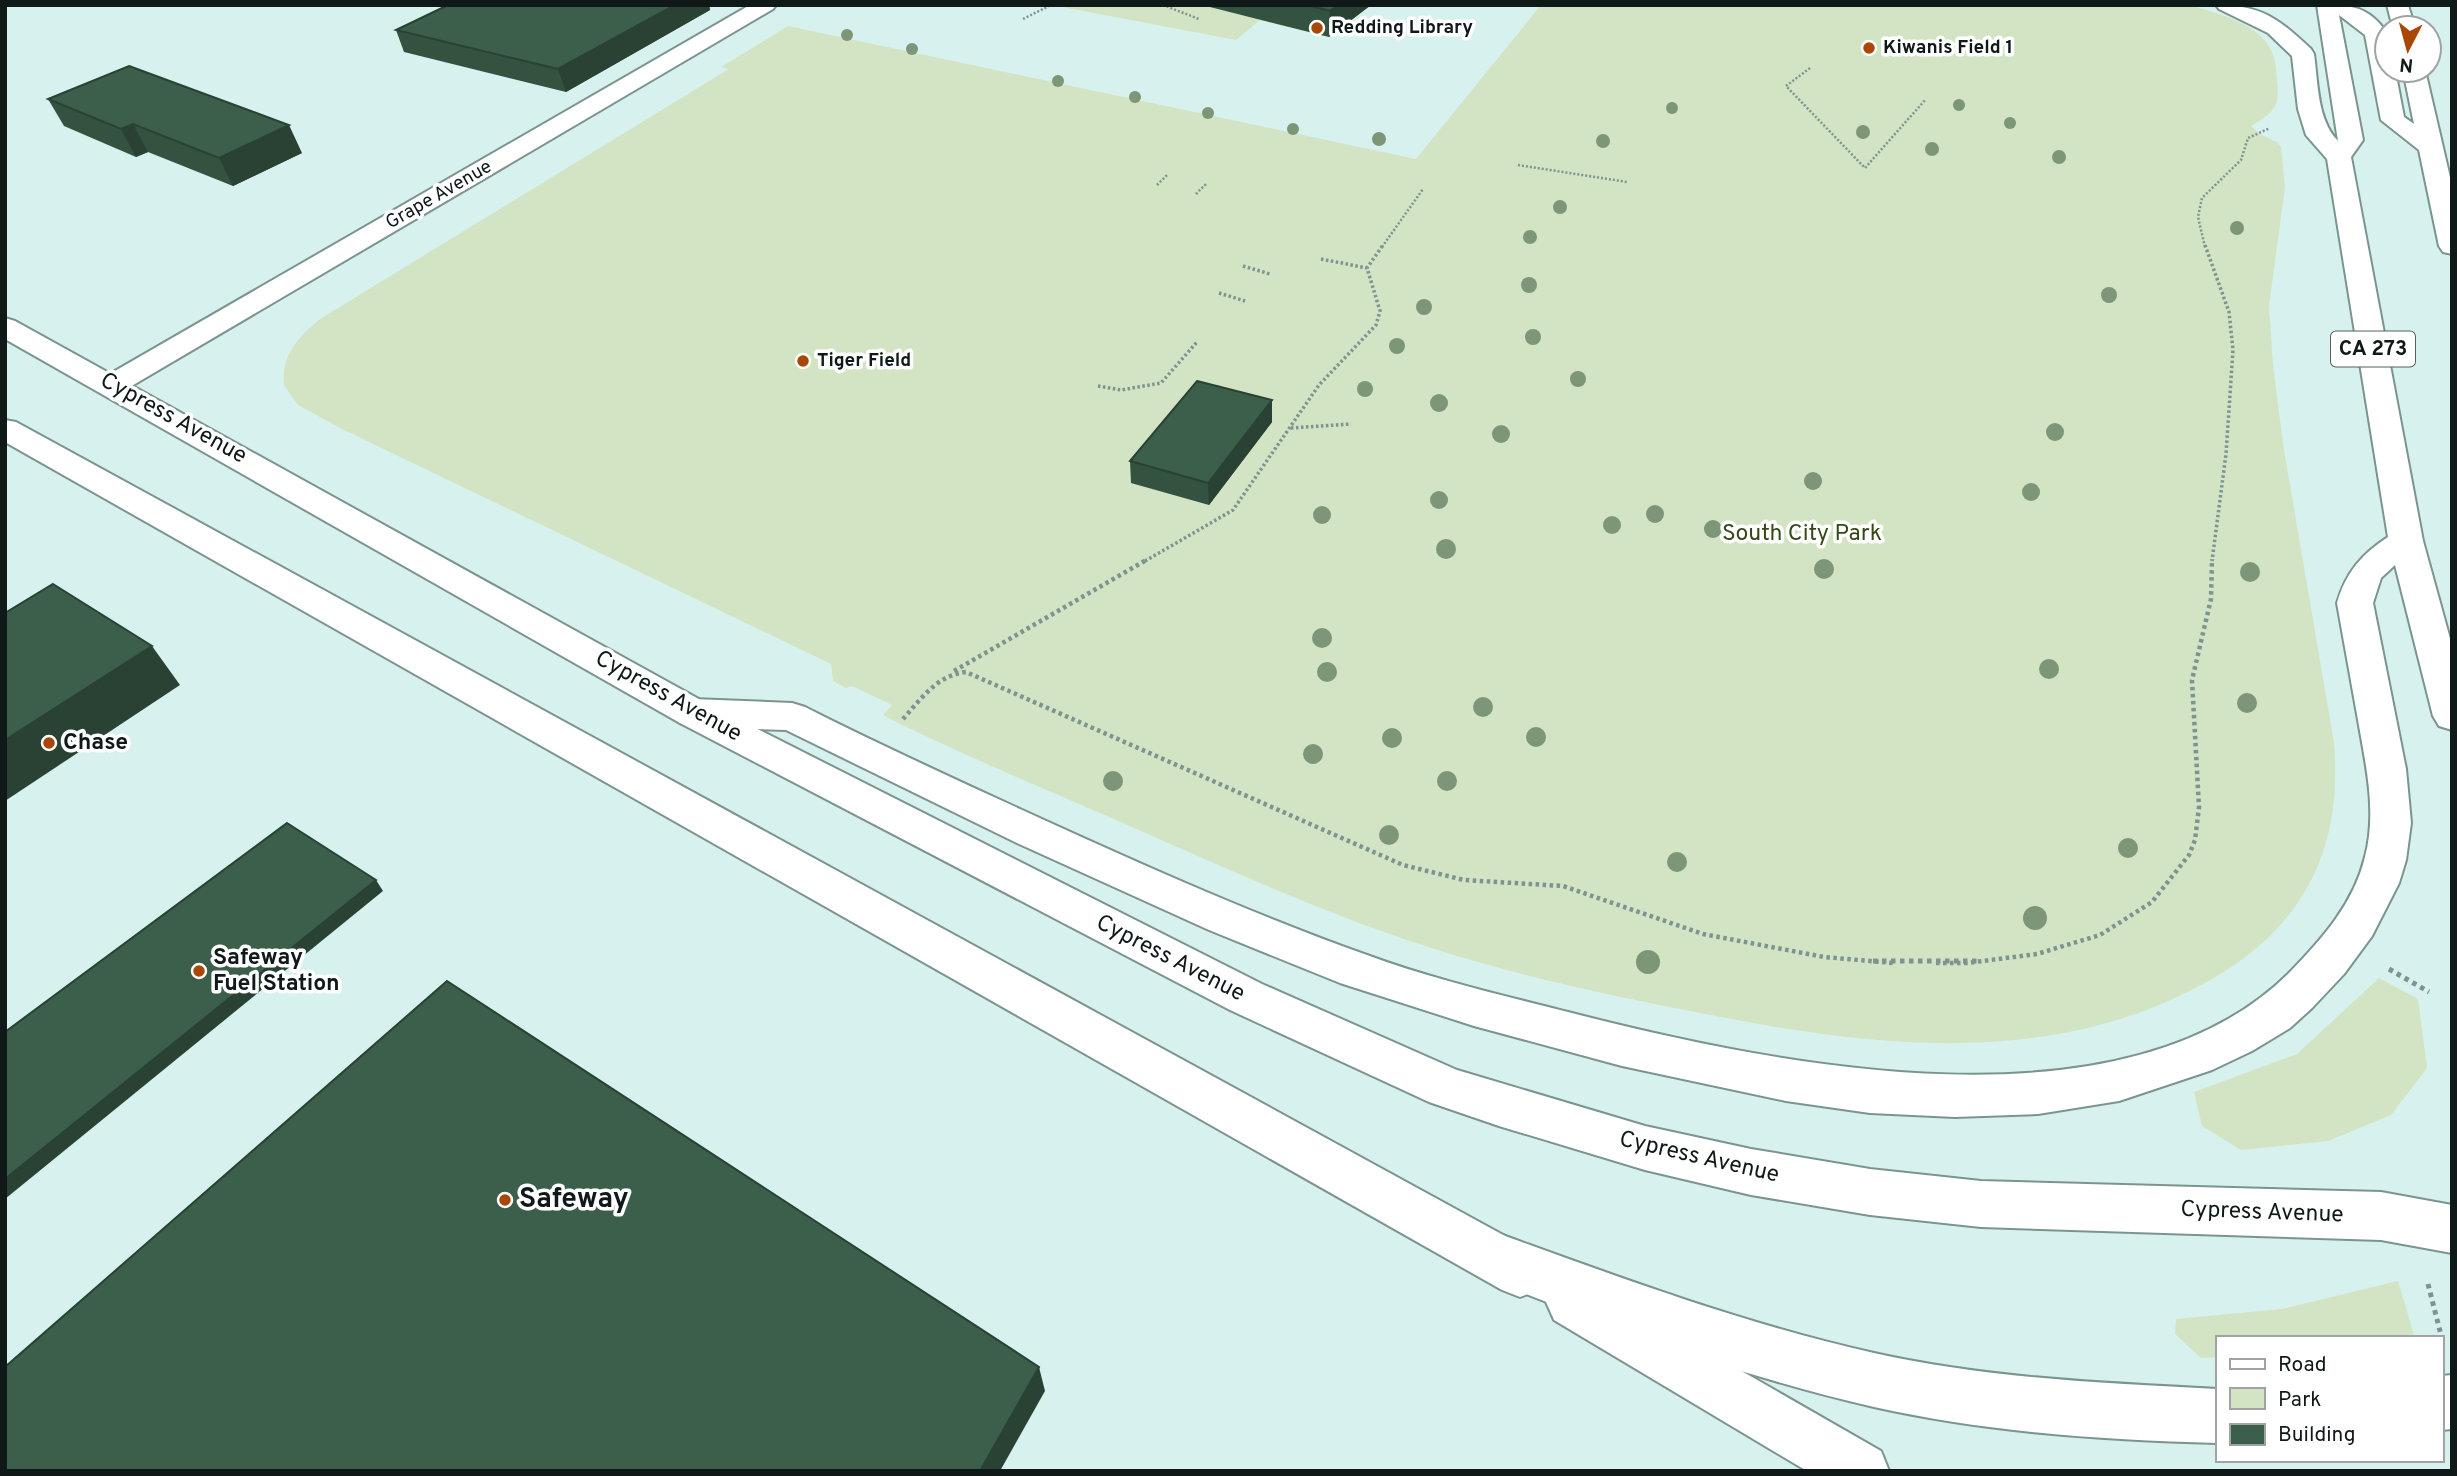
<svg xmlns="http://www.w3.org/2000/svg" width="2457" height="1476" font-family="Overpass,sans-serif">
<rect width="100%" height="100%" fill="#d7f2ee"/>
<g fill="#d2e4c3">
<path d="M1344,5L1363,10L1329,37L1260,20L1236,40L1057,6Z"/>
<path d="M1541,5H2189C2216,13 2260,23 2272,52C2276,60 2276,70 2277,79C2280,107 2275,112 2251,126L2261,135L2277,142L2281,147L2285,187L2269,306L2273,365L2283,444L2334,743C2343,849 2304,926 2212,979C2056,1069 1875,1048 1706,1014C1622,998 1537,980 1454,955C1350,924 1250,879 1150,835C1066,798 981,763 898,723L883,715L892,705L852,686L846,688L833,681L831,664L344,430L298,405L284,385C281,355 299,336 320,319L719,75L729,69L721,67L788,26L1416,159Z"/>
<path d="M2379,978L2418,999L2427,1068L2391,1115L2328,1141L2241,1150L2202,1126L2194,1092L2297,1054Z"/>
<path d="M2398,1281L2414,1335L2396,1338H2217V1357L2201,1358L2175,1334L2176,1319L2282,1309Z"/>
</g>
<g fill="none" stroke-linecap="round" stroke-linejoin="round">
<defs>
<path id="minor" d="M750,5H776L773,9L123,391L112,394L101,391L97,385L101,379Z"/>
<g id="secondary">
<path d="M5,318L15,321L706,703L1262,984L1457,1070L1645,1126L1751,1149L1870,1169L1981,1181L2381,1192L2452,1205V1253L2381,1240L1981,1227L1870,1215L1751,1195L1645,1170L1499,1126L1429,1102L1230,1010L680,723L5,339Z"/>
<path d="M5,420L16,422L1538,1254L1546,1272L1538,1290L1520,1297L1502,1290L5,442Z"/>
<path d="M1572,1276L1590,1284L1881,1451L1889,1471H1807L1554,1320L1546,1302L1554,1284Z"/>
</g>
<g id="primary">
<path d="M2216,5C2262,5 2279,19 2311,49L2314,54C2318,82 2317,120 2338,141L2317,5C2348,5 2367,4 2387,33V70H2395L2404,117L2414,124L2403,70H2425L2452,186V254L2443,252L2439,246L2419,150L2381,120L2365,35L2339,15L2363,140L2351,157L2423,541L2452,646V730L2439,726L2433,716L2395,565L2381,578L2373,603L2406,769L2411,823L2406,860L2399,883L2372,936L2344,974L2312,1008L2290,1028L2252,1051L2212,1070L2119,1101L2038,1114L1955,1117L1870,1113L1786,1101L1622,1066L1474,1026L1340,983L1209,930L1017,843L786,730L693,727L680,723L674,713L680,703L693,699L792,703L805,707C876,743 948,776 1020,809C1134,861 1249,913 1367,955C1432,979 1501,995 1568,1012C1771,1064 2123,1139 2290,972C2322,939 2354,903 2365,857C2377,812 2366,766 2358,720C2351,681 2344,642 2337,603C2346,572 2362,554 2388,537L2327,159L2306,135L2298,109L2292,56L2268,33L2219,9Z"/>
<path d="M2387,5H2408L2415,28H2393Z"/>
<path d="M1494,1232C1619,1277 1744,1324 1874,1353C1986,1378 2102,1383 2217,1389V1443C2103,1440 1986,1432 1874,1407C1738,1376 1605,1326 1476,1274L1469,1257L1476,1240Z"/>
<path d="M2452,1375V1429L2441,1430V1376Z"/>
</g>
</defs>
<use href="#minor" stroke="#7b9490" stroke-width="4"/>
<use href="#secondary" stroke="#7b9490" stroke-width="4"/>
<use href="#primary" stroke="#7b9490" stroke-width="4"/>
<g stroke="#7f9390" stroke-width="2.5" stroke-dasharray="2 2" stroke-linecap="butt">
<path d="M1163,5L1199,19"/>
<path d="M1023,19L1051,5"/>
<path d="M1810,68L1786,86L1865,168L1926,99"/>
<path d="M1518,165L1627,182"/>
<path d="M1157,185L1168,174"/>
<path d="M1196,194L1207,183"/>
<path d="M1382,247L1423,189"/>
<path d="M2205,247L2198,217L2202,198L2241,160L2248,138L2270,128"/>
</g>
<g stroke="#7f9390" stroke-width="3.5" stroke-dasharray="2.5 2.5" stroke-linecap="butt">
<path d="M2205,245L2229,312L2233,350L2226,454L2212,561"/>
<path d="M1321,259L1367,268"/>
<path d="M1243,266L1270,274"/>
<path d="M1219,293L1245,301"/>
<path d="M1098,386L1121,390L1161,383L1197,342"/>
<path d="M1291,428L1351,424"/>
<path d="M1145,561L1233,510L1319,385L1376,325L1380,311L1367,268L1383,245"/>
</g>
<g stroke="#7f9390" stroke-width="4.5" stroke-dasharray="3.5 3.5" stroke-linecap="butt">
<path d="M954,671L1148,559"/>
<path d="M903,719C921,699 937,675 966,672L1403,865L1464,880L1563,886L1703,934L1824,957L1893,963"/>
<path d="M1936,963H1967L2037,954L2100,935L2152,902L2189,855L2195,840L2199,807L2192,680L2211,599L2212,559"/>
</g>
<g stroke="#7f9390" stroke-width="5" stroke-dasharray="4.5 4.5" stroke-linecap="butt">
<path d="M1873,961H1980"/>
<path d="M2389,969L2429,992"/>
<path d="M2428,1284L2441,1335"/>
</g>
<use href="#minor" fill="#fff" fill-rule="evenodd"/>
<use href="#secondary" fill="#fff" fill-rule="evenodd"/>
<use href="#primary" fill="#fff" fill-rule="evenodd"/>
</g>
<g fill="#7c9677">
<circle cx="847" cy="35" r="6"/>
<circle cx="912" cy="49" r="6"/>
<circle cx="1058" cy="81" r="6"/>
<circle cx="1135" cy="97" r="6"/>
<circle cx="1959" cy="105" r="6"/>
<circle cx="1672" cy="108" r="6"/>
<circle cx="1208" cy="113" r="6"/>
<circle cx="2010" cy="123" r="6"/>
<circle cx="1293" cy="129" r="6"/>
<circle cx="1863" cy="132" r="7"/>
<circle cx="1379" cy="139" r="7"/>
<circle cx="1603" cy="141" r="7"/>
<circle cx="1932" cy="149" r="7"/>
<circle cx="2059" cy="157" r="7"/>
<circle cx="1560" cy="207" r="7"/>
<circle cx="2237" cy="228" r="7"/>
<circle cx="1530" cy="237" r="7"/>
<circle cx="1529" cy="285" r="8"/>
<circle cx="2109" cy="295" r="8"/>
<circle cx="1424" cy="307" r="8"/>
<circle cx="1533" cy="337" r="8"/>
<circle cx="1397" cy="346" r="8"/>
<circle cx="1578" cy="379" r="8"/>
<circle cx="1365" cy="389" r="8"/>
<circle cx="1439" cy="403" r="9"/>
<circle cx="2055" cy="432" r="9"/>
<circle cx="1501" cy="434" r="9"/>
<circle cx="1813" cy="481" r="9"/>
<circle cx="2031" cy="492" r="9"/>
<circle cx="1439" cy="500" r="9"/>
<circle cx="1655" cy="514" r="9"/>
<circle cx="1322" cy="515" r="9"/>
<circle cx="1612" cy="525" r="9"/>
<circle cx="1713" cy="529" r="9"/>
<circle cx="1446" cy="549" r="10"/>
<circle cx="1824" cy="569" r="10"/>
<circle cx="2250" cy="572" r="10"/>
<circle cx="1322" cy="638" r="10"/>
<circle cx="2049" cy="669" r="10"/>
<circle cx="1327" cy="672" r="10"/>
<circle cx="2247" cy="703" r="10"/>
<circle cx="1483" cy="707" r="10"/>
<circle cx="1536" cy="737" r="10"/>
<circle cx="1392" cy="738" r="10"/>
<circle cx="1313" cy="754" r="10"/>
<circle cx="1113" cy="781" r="10"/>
<circle cx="1447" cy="781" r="10"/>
<circle cx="1389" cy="835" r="10"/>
<circle cx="2128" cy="848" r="10"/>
<circle cx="1677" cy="862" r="10"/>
<circle cx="2035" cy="918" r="12"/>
<circle cx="1648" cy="962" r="12"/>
</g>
<g fill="#335240">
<path d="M448,5H709L710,10L566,92L404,52L396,30Z"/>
<path d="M1202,5H1371L1329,37Z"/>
<path d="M48,99L302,153L233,186L148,152L136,157L64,126Z"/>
<path d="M1272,400V422L1209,505L1131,483L1130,461Z"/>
</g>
<g fill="#294234">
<path d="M675,5H709L710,10L566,92L558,69Z"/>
<path d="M1338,5H1371L1329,37L1330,11Z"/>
<path d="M133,124L148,152L136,157L121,129Z"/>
<path d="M289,125L302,153L233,186L219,158Z"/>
<path d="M1272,400V422L1209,505L1208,483Z"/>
<path d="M152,646L180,685L5,801V740Z"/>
<path d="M376,880L383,891L5,1199V1179Z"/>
<path d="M1039,1367L1045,1391L1000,1471H980Z"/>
</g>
<g fill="#3b5f4a" stroke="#294234" stroke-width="2">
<path d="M448,5H675L558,69L396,30Z"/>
<path d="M1307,5H1338L1330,11Z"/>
<path d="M129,66L289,125L219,158L133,124L121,129L48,99Z"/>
<path d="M1197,381L1272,400L1208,483L1130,461Z"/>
<path d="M53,584L152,646L5,740V613Z"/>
<path d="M287,823L376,880L5,1179V1032Z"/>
<path d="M447,981L1039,1367L980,1471H5V1367Z"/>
</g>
<g fill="#a94707" stroke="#fff" stroke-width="2.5">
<circle cx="1317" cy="28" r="7"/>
<circle cx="1869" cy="48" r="7"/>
<circle cx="803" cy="361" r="7"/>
<circle cx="49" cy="743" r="7"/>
<circle cx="199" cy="971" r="7"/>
<circle cx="505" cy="1200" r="7"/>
</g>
<g text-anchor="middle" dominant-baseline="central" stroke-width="7" stroke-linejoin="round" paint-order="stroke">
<g font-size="19" font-weight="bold" fill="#0f1918" stroke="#fff" text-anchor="start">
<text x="1331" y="28">Redding Library</text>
<text x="1883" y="48">Kiwanis Field 1</text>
<text x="817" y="361">Tiger Field</text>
</g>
<g font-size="19" fill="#0f1918" stroke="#fff">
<text transform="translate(439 195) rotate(-30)">Grape Avenue</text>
</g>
<rect fill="#fff" stroke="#575e5d" stroke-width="2" x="2331" y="331.5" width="84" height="35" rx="5"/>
<g font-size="21" font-weight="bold" fill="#0f1918">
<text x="2373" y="349">CA 273</text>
</g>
<g font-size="23" fill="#0f1918" stroke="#fff">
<text transform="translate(173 419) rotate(29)">Cypress Avenue</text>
<text transform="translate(668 697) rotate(29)">Cypress Avenue</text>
<text transform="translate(1170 959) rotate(27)">Cypress Avenue</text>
<text transform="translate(1699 1158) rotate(13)">Cypress Avenue</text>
<text transform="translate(2262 1213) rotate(2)">Cypress Avenue</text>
</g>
<g font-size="23" fill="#324a15" stroke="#fff">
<text x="1802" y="534">South City Park</text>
</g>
<g font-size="23" font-weight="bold" fill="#0f1918" stroke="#fff" text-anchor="start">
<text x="63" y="743">Chase</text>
<text x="213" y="958">Safeway<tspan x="213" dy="26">Fuel Station</tspan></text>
</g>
<g font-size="28" font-weight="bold" fill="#0f1918" stroke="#fff" text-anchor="start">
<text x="519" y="1200">Safeway</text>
</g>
</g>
<rect width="2457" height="1476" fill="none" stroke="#0f1918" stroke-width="14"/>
<rect x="2216" y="1336" width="228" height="126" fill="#ffffff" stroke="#9fa3a3" stroke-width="2"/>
<rect x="2230" y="1359" width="35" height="10" fill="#ffffff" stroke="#9fa3a3" stroke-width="2"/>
<text x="2278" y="1371" font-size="21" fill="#0f1918">Road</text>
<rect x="2230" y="1388" width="35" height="21" fill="#d2e4c3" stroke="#9fa3a3" stroke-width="2"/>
<text x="2278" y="1406" font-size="21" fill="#0f1918">Park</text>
<rect x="2230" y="1424" width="35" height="21" fill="#3b5f4a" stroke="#9fa3a3" stroke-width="2"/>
<text x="2278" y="1441" font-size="21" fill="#0f1918">Building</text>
<g transform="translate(2408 49) rotate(186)"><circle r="33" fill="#ffffff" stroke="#9fa3a3" stroke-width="2"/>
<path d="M0-5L12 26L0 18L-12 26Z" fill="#a94707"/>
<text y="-10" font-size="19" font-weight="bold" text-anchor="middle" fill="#0f1918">N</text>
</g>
</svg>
